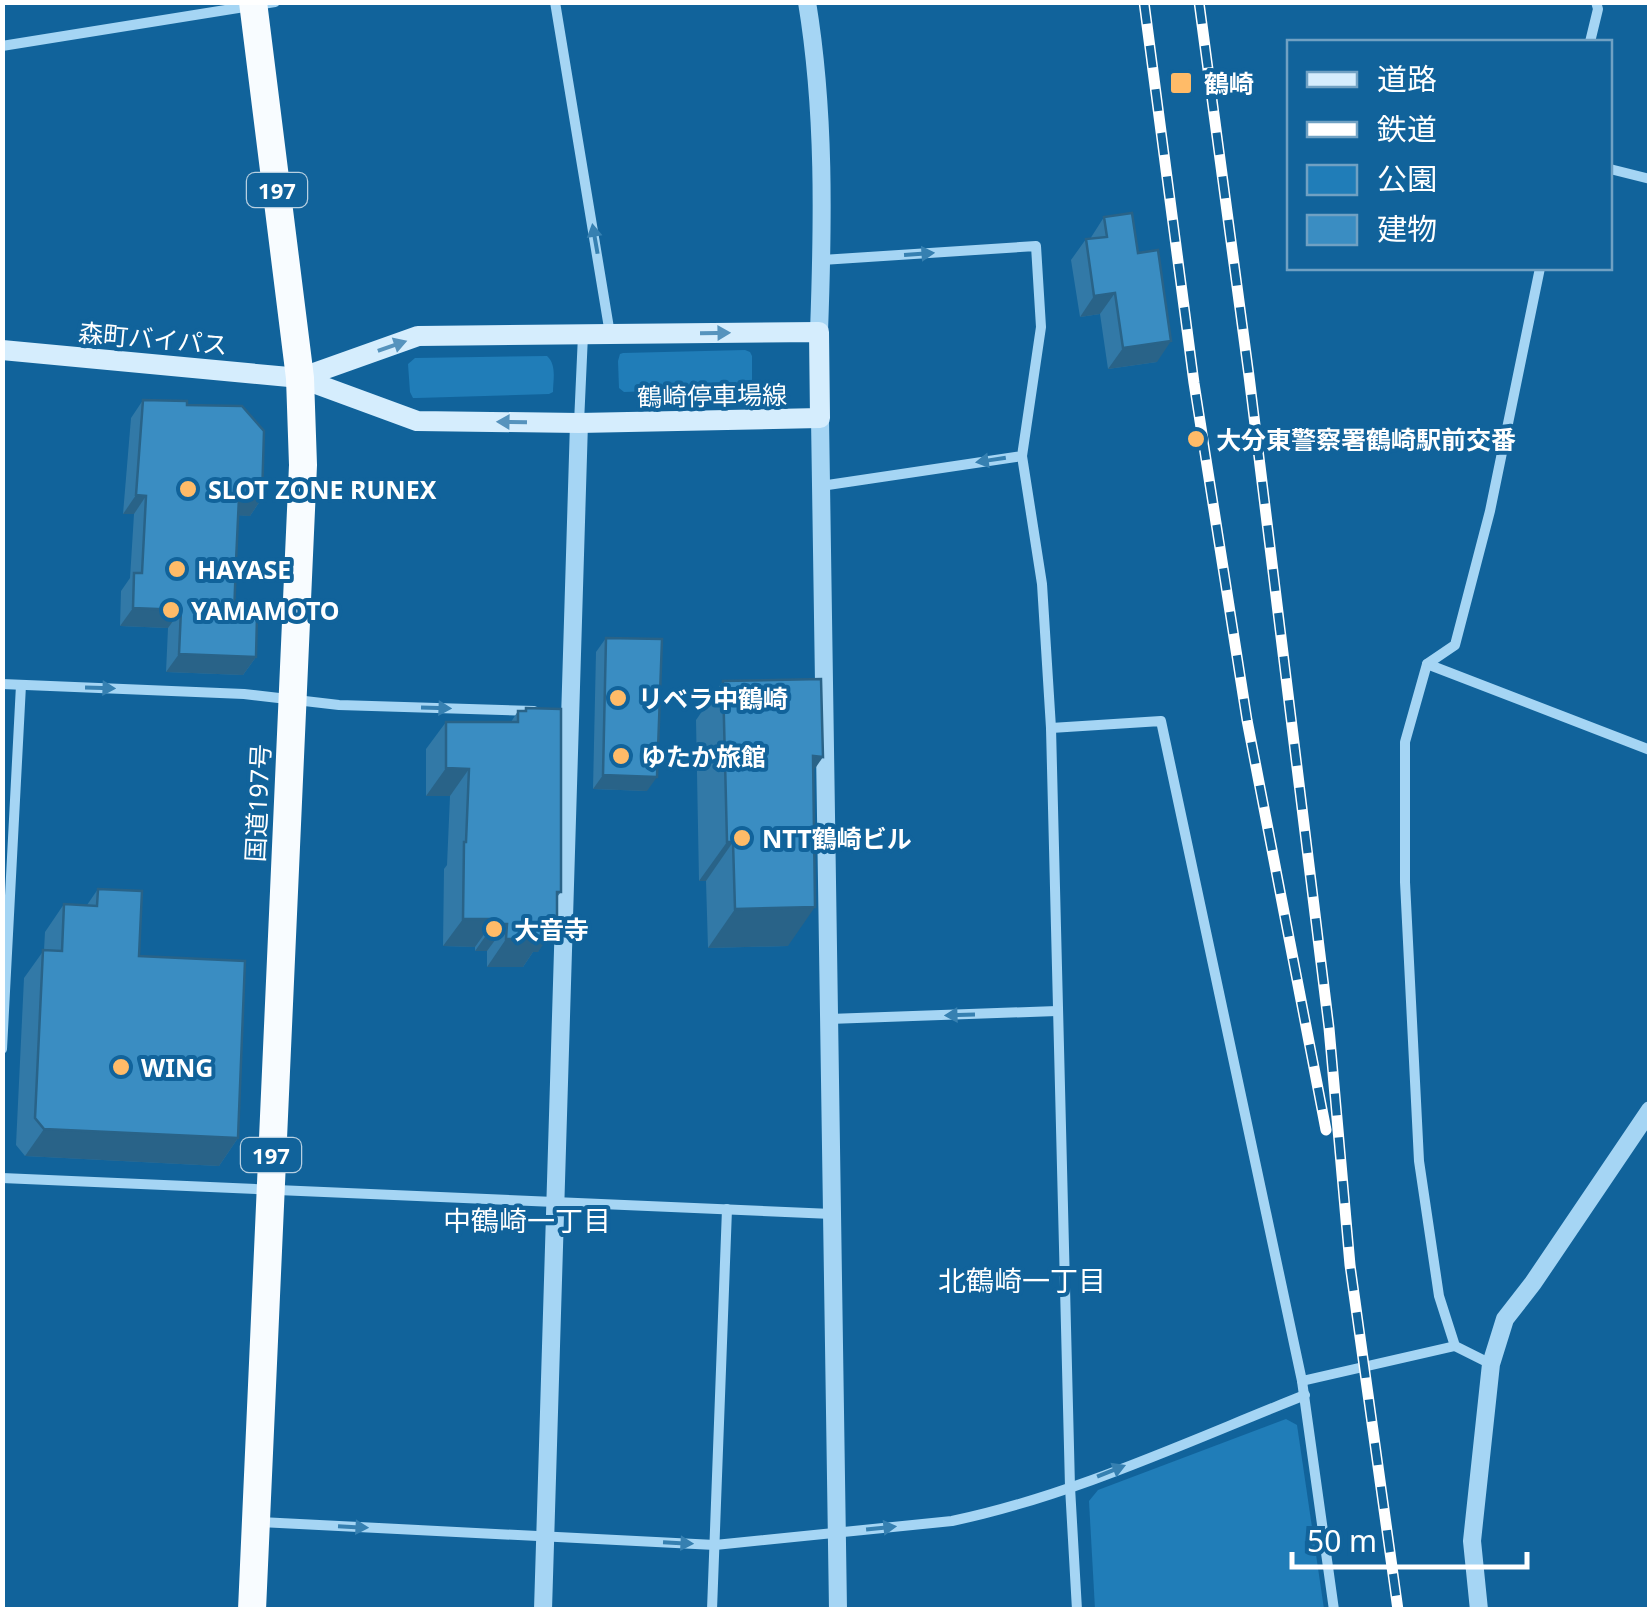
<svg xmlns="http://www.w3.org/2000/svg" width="1652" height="1612" font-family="'Noto Sans','Noto Sans JP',sans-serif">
<rect width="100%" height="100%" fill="#11639b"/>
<g fill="#207db8">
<path d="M745,350L750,352L752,356V383L748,388L624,392L619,388L618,361L620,354L623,353Z"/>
<path d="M547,356C557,365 553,380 553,392L549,394L417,398H413L410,392L408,364L415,358Z"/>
<path d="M1286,1419L1297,1425L1324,1609H1095L1089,1501L1098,1490Z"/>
</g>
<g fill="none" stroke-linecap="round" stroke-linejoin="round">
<g stroke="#a5d5f4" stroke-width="10">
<path d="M555,2L610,334"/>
<path d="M1590,42L1598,9L1596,2"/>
<path d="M2,46L275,2"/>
<path d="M1610,169L1650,179"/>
<path d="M579,423L583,335"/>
<path d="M1022,456L1042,584L1051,728L1070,1487L1077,1610"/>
<path d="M821,486L1022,456L1041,327L1036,246L822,260"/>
<path d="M1427,664L1650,750"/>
<path d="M2,684L244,694L339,705L534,711"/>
<path d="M1051,728L1161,721L1302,1381L1334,1610"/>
<path d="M829,1019L1057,1011"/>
<path d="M2,1049L21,685"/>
<path d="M2,1178L832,1214"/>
<path d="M1491,1364L1455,1346L1439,1296L1419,1161L1405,882V742L1427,664L1455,645L1490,511L1540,268"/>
<path d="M1302,1381L1455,1346"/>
<path d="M260,1522L715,1545L952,1521C1072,1496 1191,1440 1305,1395"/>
<path d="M712,1610L727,1209"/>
</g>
<g stroke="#a5d5f4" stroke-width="18">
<path d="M807,2C825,111 823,222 819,332"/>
<path d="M820,418L838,1610"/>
<path d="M543,1610L579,423"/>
<path d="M1479,1610L1472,1541L1491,1364L1505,1319L1533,1283L1650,1110"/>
</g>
<path stroke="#d5edfd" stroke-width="20" d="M2,350L300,378L417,421L579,423L820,418L819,332L418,336L300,378"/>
<path stroke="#f8fcff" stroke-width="28" d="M252,1610L303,465L300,378L253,2"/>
<defs>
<g id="rail">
<path d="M1144,2L1194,383L1247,720L1326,1130"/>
<path d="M1199,2L1249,376L1329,1028L1350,1265L1398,1610"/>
</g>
</defs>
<use href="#rail" stroke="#fff" stroke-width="11"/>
<use href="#rail" stroke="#11639b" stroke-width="8" stroke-dasharray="22" stroke-linecap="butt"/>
</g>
<g fill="#3279a7">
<path d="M1104,217L1138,253L1157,362L1108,369L1100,314L1080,317L1071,260L1086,239H1090Z"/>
<path d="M143,400L187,405L262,498L250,516L238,515L234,615L256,657L243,675L166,672L168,628L120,626L121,591L130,578L134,514H123L131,418Z"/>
<path d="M606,638L647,791L593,789L596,652Z"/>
<path d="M723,681L813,772L788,946L708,948L706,881H699L696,720Z"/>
<path d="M526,708L561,892L557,897L538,952H533L523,967H487V951H475V947L443,946L444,869L447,865L450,796H426V749L446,722H511L518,711H524Z"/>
<path d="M98,889L139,956L238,1138L219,1166L25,1156L16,1145L24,978L44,950L45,932L64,904L87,905Z"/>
</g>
<g fill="#296388">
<path d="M1115,293L1100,314L1080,317L1094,296Z"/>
<path d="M1171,341L1157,362L1108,369L1123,348Z"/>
<path d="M136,495L146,496L134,514H123Z"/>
<path d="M239,497L262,498L250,516L227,515Z"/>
<path d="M133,608L181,610L168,628L120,626Z"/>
<path d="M179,654L256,657L243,675L166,672Z"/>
<path d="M813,756L823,757L796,796Z"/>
<path d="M446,768L469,769L450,796H426Z"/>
<path d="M603,775L657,777L647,791L593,789Z"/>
<path d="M727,842H733L706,881H699Z"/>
<path d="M815,907L788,946L708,948L735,909Z"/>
<path d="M463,919H495L475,947L443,946Z"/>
<path d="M494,924H507L487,951H475Z"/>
<path d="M542,925H557L538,952H533L523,967H487L506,939Z"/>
<path d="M44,1129L238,1138L219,1166L25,1156Z"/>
</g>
<g fill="#3a8dc2" stroke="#296388" stroke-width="2.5">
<path d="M1132,213L1138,253L1158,250L1171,341L1123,348L1115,293L1094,296L1086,239L1107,237L1104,217Z"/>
<path d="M143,400L187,401V405L242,406L264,431L262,498L239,497L236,562L234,615L257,616L256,657L179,654L181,610L133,608L134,573H142L146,496L136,495Z"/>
<path d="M606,638L662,639L657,777L603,775Z"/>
<path d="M821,679L823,757L813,756L815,907L735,909L733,842H727L723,681Z"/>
<path d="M526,708L561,709V892H557V925H542V939H506L507,924H494L495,919H463L464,842H466L469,769L446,768V722H518V711H526Z"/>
<path d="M98,889L142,891L139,956L245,961L238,1138L44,1129L35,1118L43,950L62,951L64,904L97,906Z"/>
</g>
<defs><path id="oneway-solid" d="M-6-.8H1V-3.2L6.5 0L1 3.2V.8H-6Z" transform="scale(2.5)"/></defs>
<g fill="#3680b1">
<use href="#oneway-solid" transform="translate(595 239) rotate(-100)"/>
<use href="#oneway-solid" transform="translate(919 254) rotate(-4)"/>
<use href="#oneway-solid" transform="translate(991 460) rotate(171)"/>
<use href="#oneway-solid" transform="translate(100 688) rotate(2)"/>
<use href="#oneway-solid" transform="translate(436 708) rotate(2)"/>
<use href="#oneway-solid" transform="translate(960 1015) rotate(178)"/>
<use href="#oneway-solid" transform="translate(1111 1471) rotate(-22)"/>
<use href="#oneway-solid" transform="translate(353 1527) rotate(3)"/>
<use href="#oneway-solid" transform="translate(881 1528) rotate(-6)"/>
<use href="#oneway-solid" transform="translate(678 1543) rotate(3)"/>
</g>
<g fill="#5693bd">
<use href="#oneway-solid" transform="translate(715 333) rotate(-1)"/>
<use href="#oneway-solid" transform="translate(392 346) rotate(-19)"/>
<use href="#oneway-solid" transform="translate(512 422) rotate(-179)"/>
</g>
<g fill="#ffbb68" stroke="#11639b" stroke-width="4">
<rect x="1169" y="71" width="24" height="24" rx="5"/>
<circle cx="1196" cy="439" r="10"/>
<circle cx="188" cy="489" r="10"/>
<circle cx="177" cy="569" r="10"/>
<circle cx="171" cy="610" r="10"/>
<circle cx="618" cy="698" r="10"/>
<circle cx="621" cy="756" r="10"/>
<circle cx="742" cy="838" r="10"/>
<circle cx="494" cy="929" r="10"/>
<circle cx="121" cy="1067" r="10"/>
</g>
<g text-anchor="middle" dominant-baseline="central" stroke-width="8" stroke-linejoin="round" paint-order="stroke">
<g fill="#11639b" stroke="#b8d0e1" stroke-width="2.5">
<rect x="247" y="173" width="60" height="34" rx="8"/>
<rect x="241" y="1138" width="60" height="34" rx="8"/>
</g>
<g font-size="22" font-weight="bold" fill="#fff">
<text x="277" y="190">197</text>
<text x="271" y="1155">197</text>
</g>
<g font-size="25" font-weight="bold" fill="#fff" stroke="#11639b" text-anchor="start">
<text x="1204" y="83">鶴崎</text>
<text x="1216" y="439">大分東警察署鶴崎駅前交番</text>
<text x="208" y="489">SLOT ZONE RUNEX</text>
<text x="197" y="569">HAYASE</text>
<text x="191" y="610">YAMAMOTO</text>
<text x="638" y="698">リベラ中鶴崎</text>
<text x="641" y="756">ゆたか旅館</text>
<text x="762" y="838">NTT鶴崎ビル</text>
<text x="514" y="929">大音寺</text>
<text x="141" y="1067">WING</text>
</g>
<g font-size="25" fill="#fff" stroke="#11639b">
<text transform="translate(153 338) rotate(5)">森町バイパス</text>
<text transform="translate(712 395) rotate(-1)">鶴崎停車場線</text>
<text transform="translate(257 803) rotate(-87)">国道197号</text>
</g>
<g font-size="28" fill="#fff" stroke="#11639b">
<text x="527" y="1220">中鶴崎一丁目</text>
<text x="1022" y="1280">北鶴崎一丁目</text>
</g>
</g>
<rect width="1652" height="1612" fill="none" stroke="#ffffff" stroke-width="10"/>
<rect x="1287" y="40" width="325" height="230" fill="#11639b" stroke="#70a1c3" stroke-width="2.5"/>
<rect x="1307" y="72" width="50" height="15" fill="#d5edfd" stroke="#70a1c3" stroke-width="2.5"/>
<text x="1377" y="90" font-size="30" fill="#ffffff">道路</text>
<rect x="1307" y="122" width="50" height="15" fill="#ffffff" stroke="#70a1c3" stroke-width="2.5"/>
<text x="1377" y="140" font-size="30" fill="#ffffff">鉄道</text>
<rect x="1307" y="165" width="50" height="30" fill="#207db8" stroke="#70a1c3" stroke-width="2.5"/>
<text x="1377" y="190" font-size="30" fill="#ffffff">公園</text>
<rect x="1307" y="215" width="50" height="30" fill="#3a8dc2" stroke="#70a1c3" stroke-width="2.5"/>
<text x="1377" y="240" font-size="30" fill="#ffffff">建物</text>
<path d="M1292 1552v15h235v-15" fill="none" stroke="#ffffff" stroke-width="5"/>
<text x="1307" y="1552" font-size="30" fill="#ffffff" stroke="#11639b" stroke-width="8" paint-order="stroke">50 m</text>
</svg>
